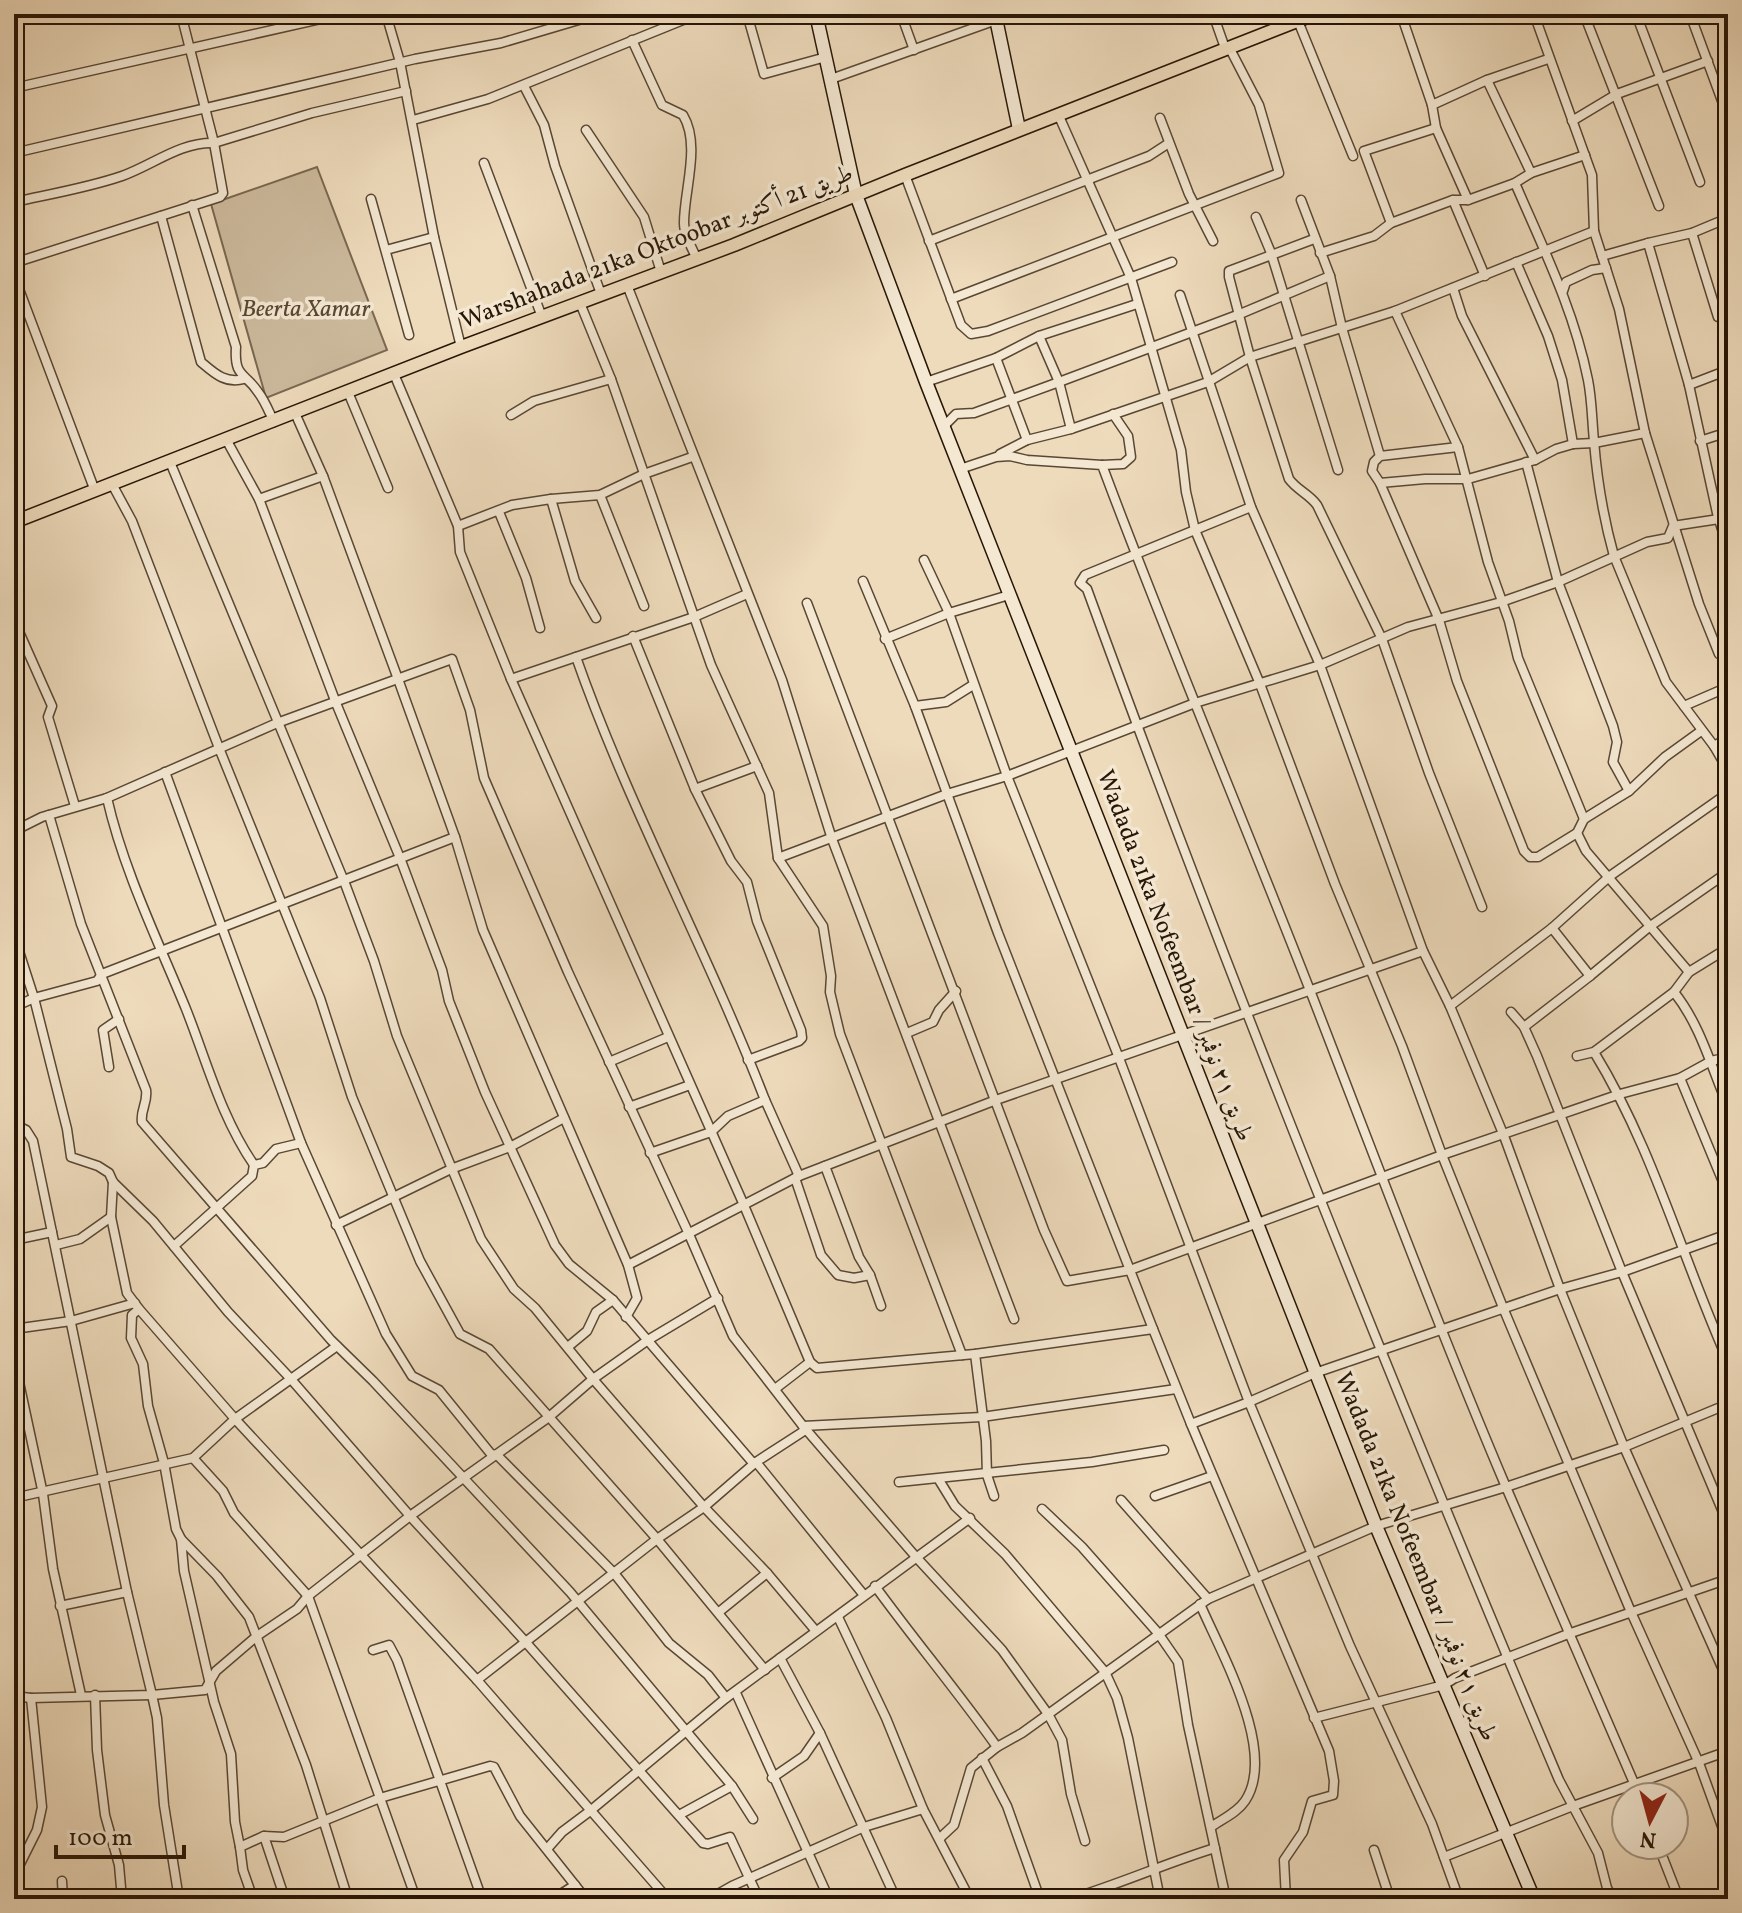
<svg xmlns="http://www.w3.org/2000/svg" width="1742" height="1913" font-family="Vollkorn,Amiri,serif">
<rect width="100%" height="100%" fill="#eedbbc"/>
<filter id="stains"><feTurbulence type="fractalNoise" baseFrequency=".0025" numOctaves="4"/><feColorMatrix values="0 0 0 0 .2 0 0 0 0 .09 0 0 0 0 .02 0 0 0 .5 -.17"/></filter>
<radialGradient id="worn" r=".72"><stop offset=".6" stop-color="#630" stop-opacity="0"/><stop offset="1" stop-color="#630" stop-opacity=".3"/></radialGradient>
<path fill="#ccba9d" stroke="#7a6852" stroke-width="2" d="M317,167L387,350L266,398L211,204Z"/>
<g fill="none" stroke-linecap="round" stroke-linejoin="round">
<defs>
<g id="street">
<path d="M386,14L400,62L434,237L461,347"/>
<path d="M747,14L764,74L826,57"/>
<path d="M901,14L914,50"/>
<path d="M1213,14L1225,48"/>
<path d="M1401,14L1432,105L1436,128L1468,200"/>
<path d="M1534,14L1592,175L1594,231L1619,309L1645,433L1699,604L1719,654"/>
<path d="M1584,14L1659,206"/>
<path d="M1636,14L1700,182"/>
<path d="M1690,14L1728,117"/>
<path d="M1298,21L1353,156"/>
<path d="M632,40L662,105L683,115C701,145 684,190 684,223C684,235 692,248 697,259"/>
<path d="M831,79L1013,14"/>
<path d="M1487,80L1531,173"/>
<path d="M524,86L544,125L555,166L601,294"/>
<path d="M14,88L343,14"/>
<path d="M1432,105L1487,80L1548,59"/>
<path d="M1058,114L1131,278L1181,450L1186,492L1195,530L1260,684L1335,884L1402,1046L1442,1155L1504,1310L1631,1612L1699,1763L1728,1843"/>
<path d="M1160,118L1189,194L1213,241"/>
<path d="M413,120L488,99L698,14"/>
<path d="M1572,121L1617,94L1708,61"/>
<path d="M586,130L644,217L661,272"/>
<path d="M14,153L415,59L501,43L599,14"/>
<path d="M484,163L542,317"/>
<path d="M905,175L961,325L971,334L988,331L1172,262"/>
<path d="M1515,183C1543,248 1574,310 1588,380C1592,400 1592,421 1594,441C1597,479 1604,520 1614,556L1666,682L1714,746L1728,770"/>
<path d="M371,199L409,335"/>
<path d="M1301,200L1330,276L1342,328L1380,456"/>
<path d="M1453,200L1485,276"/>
<path d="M14,202C50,194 87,188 122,176C153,165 180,142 214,143L312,113L406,91"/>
<path d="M192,205L236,347C234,378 245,372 258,392C265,401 269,412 274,422"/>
<path d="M161,216L201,362C214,373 225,384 244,379"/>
<path d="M1256,217L1271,253L1338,470"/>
<path d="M1391,223L1364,151L1436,128"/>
<path d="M1692,233L1718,317"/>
<path d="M1314,239L1229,271V277L1250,357L1289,479C1297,490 1309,494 1317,505L1382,639L1429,773L1482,907"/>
<path d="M929,241L1149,156L1169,143"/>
<path d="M1648,243L1692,233L1728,218"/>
<path d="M386,250L434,237"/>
<path d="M1320,253L1374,236L1391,223L1453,200H1468L1515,183L1531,173L1585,155"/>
<path d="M1602,256L1648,243L1689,385L1717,513L1728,549"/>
<path d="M1516,262L1548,336L1562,380L1573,444"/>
<path d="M14,263L220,197L223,193L214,143L181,14"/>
<path d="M14,276L95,491"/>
<path d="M627,285L782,680L832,839L1014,1319"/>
<path d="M1453,288L1462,316L1535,460"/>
<path d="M1563,291L1566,282L1592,270L1606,268"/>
<path d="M1180,295L1251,507L1320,665L1423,951L1450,1006L1504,1136L1560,1289L1624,1447L1728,1681"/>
<path d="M951,299L1279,173L1259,105L1229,47"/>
<path d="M580,303L611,379L711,665L769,793L778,858L823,926L831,976L830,992L840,1034L962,1355"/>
<path d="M1395,311L1458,447L1488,562L1509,621L1518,658L1584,819"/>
<path d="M1039,336L1059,382L1071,429"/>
<path d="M996,358L1027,440"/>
<path d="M394,374L458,526L460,552L511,679L743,1203L810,1362L817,1368L975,1354L1153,1329L1191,1424L1249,1402L1315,1373L1560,1289L1622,1272L1728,1234"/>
<path d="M926,382L996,358L1039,336L1137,304"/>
<path d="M1689,385L1728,370"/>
<path d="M348,392L388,488"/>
<path d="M295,413L323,476L398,679L455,837L483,930L628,1265L637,1298L626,1317"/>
<path d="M511,415L534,401L611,379"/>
<path d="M944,426L956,414L974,413L1059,382L1240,314L1330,276"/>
<path d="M227,441L259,499L336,703L400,858L442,970L449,1001L485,1092L555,1245L569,1264L613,1300L753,1463L756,1462L863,1594"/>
<path d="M1700,441L1728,432"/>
<path d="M1458,447L1380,456L1374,462L1372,471L1380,483L1439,620L1457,681L1524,851L1530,857H1538L1577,833L1584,819L1629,791L1665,757L1701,731"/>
<path d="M1000,454L1027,440L1071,429L1208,382L1250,357L1395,311L1594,231"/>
<path d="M170,462L344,881L374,961L397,1036L481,1239L514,1289L535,1308L593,1379L704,1507L767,1573L815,1630"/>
<path d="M1526,462L1558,582L1613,726L1617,742L1613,762L1629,791"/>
<path d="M1102,465L1123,464L1131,457L1128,436L1113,414"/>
<path d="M960,469L996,457L1010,456L1027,460L1102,465C1168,642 1242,816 1311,993C1375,1158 1437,1324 1506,1487L1624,1447L1728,1404"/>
<path d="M1380,483L1425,479H1468L1535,460L1556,449L1573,444L1594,443L1645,433"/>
<path d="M112,484L132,521L219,748L320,998L352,1097L420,1261L460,1334L489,1349L657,1539L765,1670"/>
<path d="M600,495L644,606"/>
<path d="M259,499L323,476"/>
<path d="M551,499L575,581L596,618"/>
<path d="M1251,507L1085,575L1080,583L1087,589C1233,990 1393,1387 1559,1780L1598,1853L1607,1888L1613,1899"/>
<path d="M499,512L526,578L540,628"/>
<path d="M458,526L512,505L551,499L600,495L644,474L692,457"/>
<path d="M924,560L949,613L1007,776L1119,1058L1249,1402L1350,1646L1432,1824L1459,1899"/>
<path d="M863,581L915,706L998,933L1153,1329"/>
<path d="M807,603L1044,1230L1067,1281L1130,1270L1442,1155L1620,1094L1680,1078L1711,1061L1728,1057"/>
<path d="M14,612L20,634L52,706L48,717L75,806"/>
<path d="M633,636L695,789L731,861L747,882L757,921L801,1030L802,1038L799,1041L748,1060"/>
<path d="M885,639L949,613L1009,595"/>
<path d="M576,657C629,808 707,950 765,1100L728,1116L711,1132L650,1153"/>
<path d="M511,679L694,617L747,594"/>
<path d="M915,706L946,702L973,685"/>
<path d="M1684,706L1728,687"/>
<path d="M1714,746L1728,738"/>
<path d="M165,772L301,1143L386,1334L412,1376L439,1390L491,1454L497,1455L614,1573L669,1643L708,1675L726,1698"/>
<path d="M695,789L757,766"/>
<path d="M107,798C123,869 158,941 186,1009C207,1062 221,1117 254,1165"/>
<path d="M49,815L81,924L146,1090C148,1103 140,1110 142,1122L331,1340L373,1381L570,1592L732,1786L753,1819"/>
<path d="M14,831L42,817L107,798L277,723L452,659L470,710L484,778L568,972L688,1232L733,1336L803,1426L916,1557L1002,1650L1048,1714L1062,1740L1071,1794L1085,1841"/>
<path d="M1577,833L1586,851L1689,972"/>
<path d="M778,858L947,794L1007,776L1195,703L1320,665L1408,627L1501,602L1558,582L1647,542L1668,538L1673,526L1719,519"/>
<path d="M1552,928L1590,976"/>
<path d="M14,936L34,998L67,1129L71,1157L98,1166L109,1173L113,1182L153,1221L228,1312L290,1378L410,1516L522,1638L703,1843L708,1844L730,1837L759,1899"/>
<path d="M1674,992C1701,1026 1711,1067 1728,1106"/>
<path d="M1450,1006L1552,928L1610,876L1728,793"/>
<path d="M14,1007L34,998L97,981L102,974L455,837"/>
<path d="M1511,1012L1524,1027L1537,1056L1622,1272L1728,1524"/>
<path d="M1524,1027L1590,976L1649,927L1728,872"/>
<path d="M907,1033L933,1022L939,1010L956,991"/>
<path d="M1594,1052C1653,1148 1682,1258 1728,1361"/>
<path d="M1577,1056L1594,1052L1674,992L1689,972L1728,948"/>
<path d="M609,1062L668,1037"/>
<path d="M109,1067L103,1030L119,1019"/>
<path d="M1680,1078L1728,1194"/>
<path d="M765,1100L799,1176"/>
<path d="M629,1107L690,1085"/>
<path d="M14,1124L26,1130L33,1141L127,1592L152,1695L157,1718L164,1805L179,1899"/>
<path d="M825,1166L859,1257L870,1275L881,1306"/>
<path d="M795,1178L821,1255L838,1275L854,1278L870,1275"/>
<path d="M113,1182L111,1217L127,1293L139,1309L235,1419L477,1680L668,1899"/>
<path d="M336,1225L451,1169L510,1147L564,1118"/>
<path d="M14,1240L52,1232"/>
<path d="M56,1245L80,1239L111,1217"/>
<path d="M174,1246L252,1176L254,1165L263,1163L276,1149L301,1143"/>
<path d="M628,1265L799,1176L996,1100L1423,951"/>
<path d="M139,1309L132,1315L131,1338L143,1364L148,1406L164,1463L176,1529L181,1539L184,1571L214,1702L231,1754L235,1822L240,1847"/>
<path d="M14,1329L71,1321L135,1303"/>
<path d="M569,1346L587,1331L596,1312L613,1300"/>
<path d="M975,1354L986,1441L987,1475L994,1496"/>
<path d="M14,1359L43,1494L53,1569L81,1695"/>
<path d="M775,1389L810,1362"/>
<path d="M1191,1424L1329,1751L1334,1781L1333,1795L1312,1801L1303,1832L1284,1860L1286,1899"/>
<path d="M803,1426L982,1417L1176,1389"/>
<path d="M193,1458L223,1491L234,1513L308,1596L416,1899"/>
<path d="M939,1480L955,1506L1005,1554L1105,1672L1117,1698L1128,1738L1160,1899"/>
<path d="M899,1482L1092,1462L1164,1450"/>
<path d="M1155,1496L1212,1476"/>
<path d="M14,1498L193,1458L235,1419L337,1346"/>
<path d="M1121,1500L1208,1599"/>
<path d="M1042,1509L1082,1547L1158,1633L1178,1662L1188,1725L1226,1899"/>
<path d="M181,1539L217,1576L249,1617L306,1765L348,1899"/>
<path d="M875,1586C915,1641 958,1692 997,1747L1022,1733L1208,1599L1376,1526L1506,1487L1640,1797"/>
<path d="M1200,1604C1221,1653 1278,1752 1245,1801C1237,1813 1222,1819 1211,1827"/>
<path d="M60,1606L127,1592"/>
<path d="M719,1612L767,1573"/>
<path d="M838,1617L886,1718L923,1809L970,1899"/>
<path d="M373,1650L389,1645L397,1660L482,1899"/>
<path d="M780,1658L820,1733L896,1899"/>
<path d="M477,1680L657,1539L704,1507L756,1462L807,1429"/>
<path d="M736,1693L829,1899"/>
<path d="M95,1695L97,1750L105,1815L119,1865L122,1899"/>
<path d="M14,1696L31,1698L152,1695L205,1690L216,1671L257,1636L297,1609L308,1596L410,1516L549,1417L593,1379L648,1340L718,1298"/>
<path d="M1314,1718L1444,1685L1455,1678L1568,1634L1728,1579"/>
<path d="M982,1758L1007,1806L1040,1899"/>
<path d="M772,1778L804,1756L820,1733"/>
<path d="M679,1815L732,1786"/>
<path d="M264,1836L285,1899"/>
<path d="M940,1838L954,1825L971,1768L997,1747"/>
<path d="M1658,1845L1679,1899"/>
<path d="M547,1849L562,1832L590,1811L726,1698L970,1518"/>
<path d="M1374,1850L1390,1899"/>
<path d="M1444,1857L1573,1806L1728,1751"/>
<path d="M14,1876L37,1830L42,1807L31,1698"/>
<path d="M62,1881L63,1899"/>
<path d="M253,1899L243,1870L240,1847L264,1836L284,1837L380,1798L490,1766L494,1767L520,1816L586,1899"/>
<path d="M553,1899L575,1885"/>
<path d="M709,1899L732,1886L864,1827L923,1809"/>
<path d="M1070,1899C1120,1884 1166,1863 1215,1848"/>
</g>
<g id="secondary">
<path d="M816,14L856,195L926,382L1376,1526L1534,1899"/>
<path d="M995,14L1019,129"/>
</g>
<path id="primary" d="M14,522L461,347L734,245L905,175L1315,14"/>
</defs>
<use href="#street" stroke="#594734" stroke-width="11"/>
<use href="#secondary" stroke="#271606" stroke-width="15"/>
<use href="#primary" stroke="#271606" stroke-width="15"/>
<use href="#street" stroke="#f4e8d3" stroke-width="8"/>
<use href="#secondary" stroke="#f4e8d3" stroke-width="12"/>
<use href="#primary" stroke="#eedbbc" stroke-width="12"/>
</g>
<g text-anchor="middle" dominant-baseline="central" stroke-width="7" stroke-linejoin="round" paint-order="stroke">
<g font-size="24" fill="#271606" stroke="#f4e8d3">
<text transform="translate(657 248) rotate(-21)">Warshahada 21ka Oktoobar طريق 21 أكتوبر</text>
<text transform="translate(1174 956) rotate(69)">Wadada 21ka Nofeembar / طريق ٢١ نوفمبر</text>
<text transform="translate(1415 1557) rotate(68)">Wadada 21ka Nofeembar / طريق ٢١ نوفمبر</text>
</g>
<g font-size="24" font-style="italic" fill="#594733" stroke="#f4e8d3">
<text x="306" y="310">Beerta Xamar</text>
</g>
</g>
<rect width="1742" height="1913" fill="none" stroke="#eedbbc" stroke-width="48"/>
<rect x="16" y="16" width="1710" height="1881" fill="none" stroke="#271606" stroke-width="4"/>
<rect x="24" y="24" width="1694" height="1865" fill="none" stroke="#271606" stroke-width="2"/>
<g transform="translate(1650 1821) rotate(186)"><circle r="38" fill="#f4e8d3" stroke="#a29481" stroke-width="2"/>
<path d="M0-6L14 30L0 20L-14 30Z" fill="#8f2418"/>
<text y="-12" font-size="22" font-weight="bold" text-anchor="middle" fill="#271606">N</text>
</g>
<path d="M56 1845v12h128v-12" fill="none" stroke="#271606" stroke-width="4"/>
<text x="68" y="1845" font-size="24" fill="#271606" stroke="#f4e8d3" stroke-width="6" paint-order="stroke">100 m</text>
<rect width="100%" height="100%" filter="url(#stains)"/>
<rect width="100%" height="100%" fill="url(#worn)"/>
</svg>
